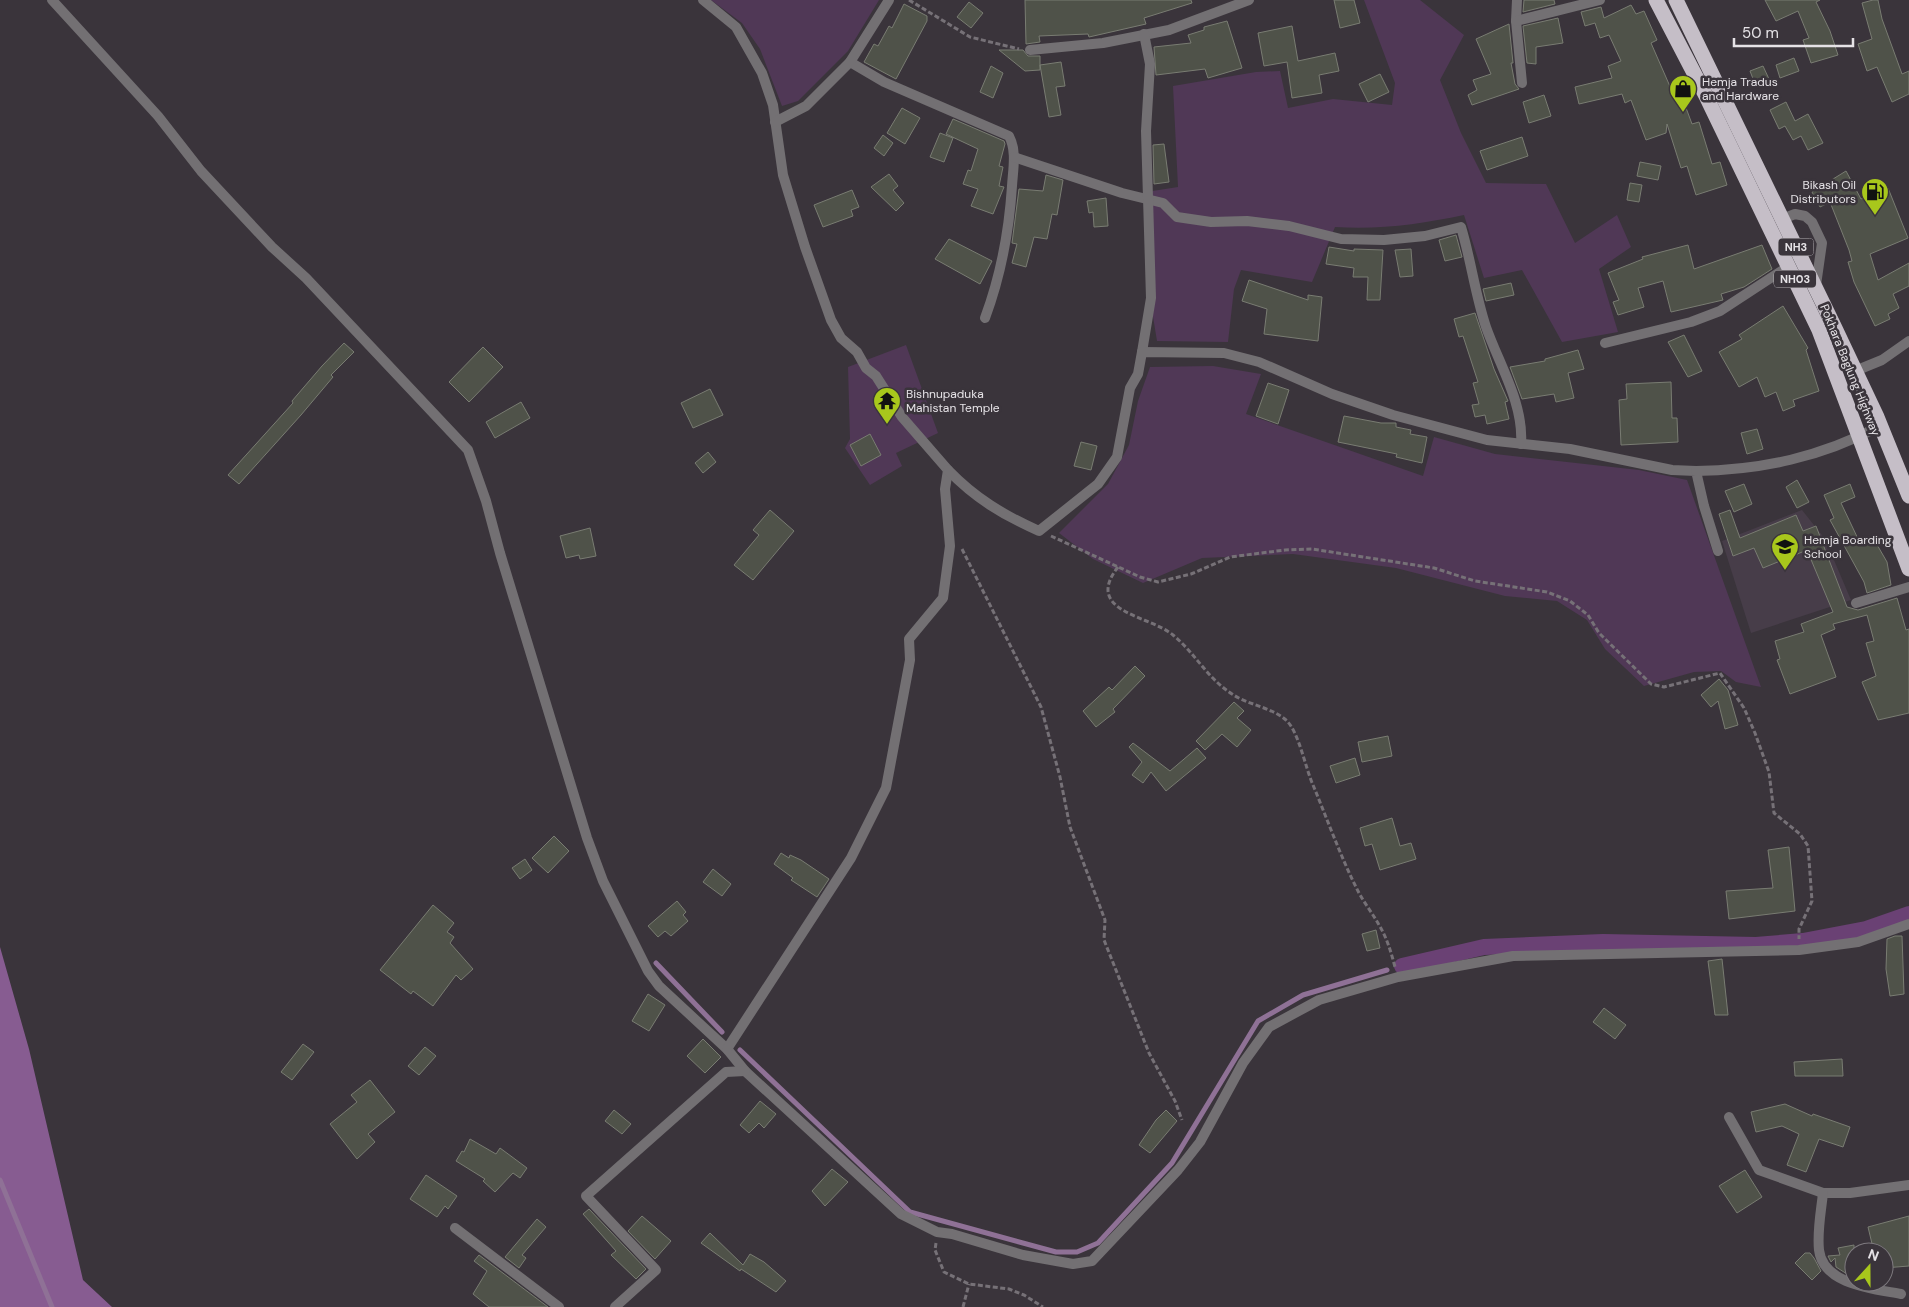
<svg xmlns="http://www.w3.org/2000/svg" width="1909" height="1307" font-family="'DM Sans',sans-serif">
<rect width="100%" height="100%" fill="#3a343b"/>
<path fill="#473d49" d="M1802,510L1825,539L1851,600L1751,633L1722,541Z"/>
<g fill="#503856">
<path d="M711,0H879L848,51L798,101L782,106L760,49L742,23Z"/>
<path d="M1364,0H1420L1464,35L1440,80L1461,133L1486,183L1546,184L1575,243L1617,215L1631,247L1599,269L1618,332L1562,342L1522,270L1484,278L1464,215C1421,224 1380,230 1335,227L1312,282L1241,270L1234,289L1228,342L1157,341L1149,292L1146,192L1178,187L1173,86L1256,72L1280,71L1288,108L1333,99L1392,105L1395,83Z"/>
<path d="M906,345L938,433L896,453L902,466L870,485L845,448L850,439L848,367Z"/>
<path d="M1213,366L1261,374L1246,414L1423,476L1434,437L1495,454L1639,470L1687,480L1761,687L1736,682L1721,671L1694,672L1644,686L1605,649L1587,620L1557,601L1505,596L1396,568L1293,554L1202,558L1143,583L1093,559L1059,533L1108,484L1129,445L1138,401L1150,367Z"/>
</g>
<path fill="#875c91" d="M0,947L29,1049L83,1280L112,1307H0Z"/>
<g fill="none" stroke-linecap="round" stroke-linejoin="round">
<g stroke="#8f7196" stroke-width="5">
<path d="M656,963L722,1032"/>
<path d="M740,1050L910,1212L1056,1252H1077L1098,1243L1172,1163L1258,1021L1303,995L1387,970"/>
<path d="M0,1180L52,1307"/>
</g>
<path stroke="#6a4174" stroke-width="16" d="M1402,966L1484,947L1603,942L1756,945L1803,941L1866,929L1909,914"/>
</g>
<g fill="#4f5249" stroke="#797c72">
<path d="M1025,0H1191L1192,3L1144,18L1146,24L1089,37L1088,34L1039,36L1040,42L1026,44Z"/>
<path d="M1334,0H1354L1360,23L1340,28Z"/>
<path d="M1524,0H1554L1555,4L1523,12Z"/>
<path d="M1765,0H1820L1816,2L1830,31L1838,55L1811,63L1803,40L1809,38L1798,11L1776,21Z"/>
<path d="M1873,0H1878L1882,19L1902,74L1909,71V94L1892,102L1877,67L1867,71L1858,44L1872,39L1862,3Z"/>
<path d="M969,2L983,13L971,28L957,17Z"/>
<path d="M904,4L927,16V21L896,79L864,62L874,44L878,46L889,26L892,28Z"/>
<path d="M1631,5L1636,14L1644,11L1657,40L1651,43L1672,91L1679,89L1692,124L1699,122L1712,164L1720,162L1727,185L1696,195L1687,166L1681,168L1667,124L1666,133L1646,140L1631,100L1625,103L1622,94L1579,104L1575,87L1612,78L1608,66L1621,61L1609,35L1600,38L1595,23L1585,26L1581,12L1601,7L1604,18Z"/>
<path d="M1558,18L1563,43L1536,47V64L1527,63L1523,26Z"/>
<path d="M1227,21L1242,68L1208,78L1205,69L1156,75L1154,47L1191,43L1188,35L1204,30V27Z"/>
<path d="M1509,24L1513,63H1511L1515,84L1519,89L1472,105L1468,95L1477,90L1473,80L1491,74L1476,39Z"/>
<path d="M1292,26L1298,61L1335,53L1339,71L1319,75L1322,93L1292,98L1287,62L1264,66L1258,33Z"/>
<path d="M999,50H1023L1028,56H1040V65L1061,62L1065,86L1056,87L1061,115L1049,117L1040,65V70L1025,71Z"/>
<path d="M1794,58L1799,71L1780,78L1776,65Z"/>
<path d="M991,66L1003,73L993,98L980,92Z"/>
<path d="M1763,66L1769,79L1755,84L1750,71Z"/>
<path d="M1380,74L1389,92L1368,102L1359,84Z"/>
<path d="M1544,95L1551,116L1529,123L1523,102Z"/>
<path d="M1786,102L1795,121L1808,114L1823,143L1808,150L1801,136L1793,140L1785,126L1779,129L1770,110Z"/>
<path d="M902,108L920,118L905,144L887,133Z"/>
<path d="M953,119L1004,141L1005,144L999,166L1003,167L999,186L1004,187L993,214L971,206L978,189L963,184L968,170L971,171L978,149L946,134Z"/>
<path d="M940,133L953,138L944,162L930,157Z"/>
<path d="M883,135L893,143L884,156L874,148Z"/>
<path d="M1522,137L1528,156L1487,170L1480,151Z"/>
<path d="M1164,144L1169,182L1154,184L1153,145Z"/>
<path d="M1640,162L1661,166L1658,180L1637,176Z"/>
<path d="M1846,171L1861,199L1888,188L1908,238L1870,254L1878,280L1909,263V286L1893,294L1899,308L1888,314L1890,319L1875,326L1854,282L1848,262L1852,261L1849,250L1830,202L1820,207L1812,192Z"/>
<path d="M889,174L898,186L893,190L904,203L896,211L871,187Z"/>
<path d="M1046,175L1063,180L1057,215L1052,214L1047,239L1034,237L1026,267L1012,263L1017,244L1012,243L1019,189L1043,191Z"/>
<path d="M1630,183L1642,185L1639,202L1627,200Z"/>
<path d="M852,190L859,207L851,210L853,216L823,227L814,205Z"/>
<path d="M1106,198L1108,226L1094,227L1093,212L1089,213L1087,201Z"/>
<path d="M1456,235L1462,257L1445,261L1439,240Z"/>
<path d="M949,239L992,261L980,284L935,259Z"/>
<path d="M1688,245L1694,269L1762,245L1772,269L1744,287L1721,294L1723,300L1671,312L1663,281L1638,288L1644,307L1618,315L1613,302L1619,300L1608,273L1643,259L1642,257Z"/>
<path d="M1329,247L1354,251V249L1383,250L1380,300H1367L1368,277H1353L1354,268L1326,264Z"/>
<path d="M1411,249L1413,276L1400,277L1395,250Z"/>
<path d="M1249,280L1308,300V295L1322,297L1318,341L1264,334L1267,309L1242,301Z"/>
<path d="M1511,283L1514,295L1486,301L1483,289Z"/>
<path d="M1783,306L1808,348L1806,350L1819,391L1793,400L1795,406L1783,411L1776,392L1765,397L1757,377L1739,387L1719,352L1742,339L1739,335Z"/>
<path d="M1475,313L1494,369L1508,401L1505,402L1509,419L1487,424L1485,415L1475,417L1472,405L1479,404L1473,383L1478,382L1463,336L1459,337L1454,319Z"/>
<path d="M1684,335L1702,371L1688,377L1668,342Z"/>
<path d="M344,343L354,352L331,375L333,377L301,415L239,484L228,475L293,403L292,401L322,366Z"/>
<path d="M483,347L503,367L469,402L449,382Z"/>
<path d="M1578,350L1584,369L1568,373L1574,398L1556,402L1554,394L1522,399L1510,367L1545,361V359Z"/>
<path d="M1671,382L1672,418H1677L1678,442L1621,445L1619,400L1627,399L1626,384Z"/>
<path d="M1268,383L1289,390L1278,424L1256,416Z"/>
<path d="M710,389L723,415L693,428L681,403Z"/>
<path d="M521,402L530,418L495,438L486,422Z"/>
<path d="M1344,416L1381,423H1396V427L1411,430L1410,434L1427,437L1422,463L1396,457L1397,454L1338,442Z"/>
<path d="M1757,429L1763,449L1747,454L1741,433Z"/>
<path d="M870,434L881,455L861,466L850,445Z"/>
<path d="M1081,442L1097,446L1091,470L1074,466Z"/>
<path d="M708,452L716,462L703,473L695,463Z"/>
<path d="M1797,480L1809,502L1797,508L1786,487Z"/>
<path d="M1744,484L1752,504L1734,512L1725,491Z"/>
<path d="M1850,484L1855,497L1841,503L1860,543L1872,536L1887,562L1891,585L1867,593L1864,582L1830,520L1834,518L1824,495Z"/>
<path d="M770,510L794,531L753,580L734,565L759,535L753,530Z"/>
<path d="M1730,510L1740,538L1796,515L1803,531L1816,526L1847,607L1858,610L1897,598L1906,630L1909,629V713L1878,720L1862,682L1876,676L1866,643L1874,641L1867,615L1833,624L1835,629L1821,635L1836,677L1790,694L1777,660L1780,659L1775,641L1804,632L1801,624L1833,612L1807,550L1763,568L1754,548L1733,556L1719,514Z"/>
<path d="M590,528L596,556L580,559L579,555L566,558L560,536Z"/>
<path d="M1135,666L1145,676L1113,709L1115,712L1096,727L1083,711L1109,687L1112,690Z"/>
<path d="M1719,679L1728,690L1738,725L1725,729L1718,701L1711,707L1701,695Z"/>
<path d="M1234,702L1244,711L1237,718L1251,730L1237,747L1222,734L1205,750L1196,741Z"/>
<path d="M1388,736L1392,756L1362,762L1358,742Z"/>
<path d="M1133,743L1170,771L1197,748L1206,758L1166,791L1151,772L1143,783L1132,775L1142,762L1129,747Z"/>
<path d="M1355,758L1360,775L1336,783L1330,766Z"/>
<path d="M1392,818L1400,846L1411,843L1416,859L1380,870L1372,844L1365,846L1360,828Z"/>
<path d="M554,836L569,851L548,873L532,858Z"/>
<path d="M1789,847L1795,911L1729,919L1726,891L1773,888L1768,850Z"/>
<path d="M781,853L789,858L790,855L801,860L829,879L817,897L791,880L793,878L774,864Z"/>
<path d="M525,859L532,870L520,879L512,868Z"/>
<path d="M713,869L731,884L722,896L703,882Z"/>
<path d="M677,901L686,912L683,915L688,921L671,936L665,931L658,937L648,926Z"/>
<path d="M433,905L454,923L447,932L454,937L450,943L473,969L461,980L456,975L433,1006L413,991L411,994L380,970Z"/>
<path d="M1376,930L1380,948L1367,951L1362,934Z"/>
<path d="M1895,936H1902L1904,994L1890,996L1886,969L1887,939Z"/>
<path d="M1722,959L1728,1015H1715L1708,961Z"/>
<path d="M648,994L665,1005L649,1031L632,1021Z"/>
<path d="M1604,1008L1626,1025L1615,1039L1593,1022Z"/>
<path d="M703,1039L721,1057L705,1073L687,1056Z"/>
<path d="M303,1044L314,1052L292,1080L281,1072Z"/>
<path d="M425,1047L436,1056L419,1075L408,1066Z"/>
<path d="M1842,1059L1843,1076H1795L1794,1062Z"/>
<path d="M370,1080L395,1112L368,1134L375,1142L357,1159L330,1124L357,1102L351,1095Z"/>
<path d="M760,1101L776,1114L764,1128L759,1123L749,1133L740,1125Z"/>
<path d="M1785,1104L1812,1116L1813,1114L1850,1127L1843,1147L1819,1139L1806,1172L1787,1165L1799,1134L1782,1126L1756,1132L1751,1112Z"/>
<path d="M614,1110L631,1124L622,1134L605,1121Z"/>
<path d="M1166,1110L1177,1121L1150,1153L1139,1145L1156,1120Z"/>
<path d="M470,1139L496,1154L500,1148L527,1168L520,1178L513,1173L495,1192L483,1181L485,1179L456,1161L462,1151L464,1152Z"/>
<path d="M832,1169L848,1182L825,1206L812,1191Z"/>
<path d="M1745,1170L1762,1197L1737,1213L1719,1186Z"/>
<path d="M426,1175L457,1196L448,1209L445,1206L437,1217L410,1199Z"/>
<path d="M589,1209L646,1269L636,1279L611,1255L616,1251L583,1214Z"/>
<path d="M642,1216L671,1241L655,1259L628,1231Z"/>
<path d="M1909,1216V1266L1884,1268V1252H1874L1868,1227Z"/>
<path d="M537,1219L546,1227L522,1255L526,1258L519,1268L505,1257Z"/>
<path d="M710,1233L743,1265L750,1254L764,1262L786,1281L776,1292L741,1269L740,1271L701,1243Z"/>
<path d="M1854,1245V1273L1847,1274L1836,1267L1835,1258L1831,1262L1828,1256L1840,1255L1838,1248Z"/>
<path d="M1805,1253H1810L1814,1258L1821,1271L1812,1280L1795,1263Z"/>
<path d="M479,1255L548,1307H489L473,1294L487,1271L474,1261Z"/>
</g>
<g fill="none" stroke-linecap="round" stroke-linejoin="round">
<g stroke="#767177" stroke-width="3" stroke-dasharray="5 2.5" stroke-linecap="butt">
<path d="M909,0L970,37L1019,49"/>
<path d="M1051,536L1140,577L1158,582L1191,574L1230,557L1285,550L1312,549L1434,568L1475,581L1547,592L1570,601L1588,615L1599,633L1651,684L1664,687L1720,673L1744,708L1755,733L1769,772L1774,813L1800,834L1808,846L1812,901L1799,929V939"/>
<path d="M962,549L1041,707L1060,777L1070,827L1105,920L1104,940L1149,1053L1175,1101L1182,1120"/>
<path d="M1118,567C1083,612 1149,615 1173,635C1195,653 1207,678 1232,694C1248,705 1271,707 1286,720C1299,732 1305,767 1313,785C1328,821 1341,858 1359,893C1365,904 1373,914 1379,925C1387,938 1391,952 1395,967"/>
<path d="M936,1243L935,1250L944,1272L969,1284L1009,1289L1024,1295L1043,1307"/>
<path d="M963,1307L969,1284"/>
</g>
<g stroke="#737073" stroke-width="10">
<path d="M1782,219L1795,214L1805,216L1812,222L1822,243L1816,285"/>
<path d="M1729,1117L1759,1170L1823,1193H1850L1909,1185"/>
<path d="M1823,1193C1821,1212 1817,1231 1819,1250C1823,1285 1875,1289 1901,1294"/>
</g>
<g stroke="#737073" stroke-width="10">
<path d="M52,0L158,116L201,171L272,247L306,278L468,450L486,501L500,553L587,838L603,881L648,971L659,986L727,1049L745,1071L901,1214L937,1232L952,1234L1023,1255L1073,1264L1092,1261L1178,1170L1200,1142L1243,1063L1269,1027L1319,1000L1398,977L1513,956L1799,950L1858,942L1909,924"/>
<path d="M703,0L736,27L762,73L773,105L783,175L805,247L831,320L841,338L857,352L866,368L876,376L902,417L948,470L945,489L950,546L943,598L909,639L910,660L886,788L851,858L727,1049"/>
<path d="M1517,0L1516,21L1522,83"/>
<path d="M1516,21L1600,0"/>
<path d="M1030,50L1103,43L1169,30L1249,0"/>
<path d="M850,62L884,82L1009,136C1017,151 1013,169 1012,186C1009,232 1001,275 985,318"/>
<path d="M775,122L806,106L850,62L889,0"/>
<path d="M1014,157L1122,193L1163,203L1177,217L1211,222L1247,221L1289,226L1341,239L1384,240L1425,236L1461,227C1471,260 1475,294 1486,327C1499,364 1524,404 1521,444"/>
<path d="M1605,343L1691,322L1720,311L1789,266"/>
<path d="M1142,352L1151,298L1146,131L1150,64L1144,34"/>
<path d="M1855,371L1882,360L1909,341"/>
<path d="M948,470C975,498 1003,515 1039,531L1098,484L1117,457L1130,388L1138,374L1142,352L1224,353L1259,362L1332,394L1393,415L1487,440L1570,449L1672,470L1696,471L1704,506L1718,551"/>
<path d="M1696,471C1762,470 1821,457 1880,426"/>
<path d="M1856,603L1909,587"/>
<path d="M455,1228L559,1307"/>
<path d="M615,1307L656,1270L586,1196L726,1072L745,1071"/>
</g>
<g stroke="#c5bec7" stroke-width="15">
<path d="M1656,0L1706,96L1819,330L1909,569"/>
<path d="M1676,0L1834,326L1877,417L1909,496"/>
</g>
</g>
<defs>
<symbol id="shop-pin" viewBox="-11 -11 22 30"><path d="M0 17L-7.5 6A9.5 9.5 0 1 1 7.5 6Z" fill="#a8c71c" stroke="#3a343b"/><path d="M-5-2.5h2.3a2.7 3.5 0 0 1 5.4 0H5L5.5 6h-11ZM-1.5-2.5h3a1.5 2.3 0 0 0-3 0Z" fill="#111"/></symbol>
<symbol id="fuel-pin" viewBox="-11 -11 22 30"><path d="M0 17L-7.5 6A9.5 9.5 0 1 1 7.5 6Z" fill="#a8c71c" stroke="#3a343b"/><path d="M-5.5-6h7V0h2V4h1.3V-2.5L3-4.5l.8-.8L6-3V5H2.5V1h-1V6h-7ZM-4.2-4.7v3.2H.2V-4.7Z" fill="#111"/></symbol>
<symbol id="temple-pin" viewBox="-11 -11 22 30"><path d="M0 17L-7.5 6A9.5 9.5 0 1 1 7.5 6Z" fill="#a8c71c" stroke="#3a343b"/><path d="M0-6L5-2H3V0L6.5 2.5H4V6H1.5V3h-3V6H-4V2.5H-6.5L-3 0V-2H-5Z" fill="#111"/></symbol>
<symbol id="school-pin" viewBox="-11 -11 22 30"><path d="M0 17L-7.5 6A9.5 9.5 0 1 1 7.5 6Z" fill="#a8c71c" stroke="#3a343b"/><path d="M0-5L7-2L0 1L-7-2ZM-4 1L0 2.5L4 1V4Q0 6-4 4Z" fill="#111"/></symbol>
</defs>
<g fill-rule="evenodd">
<use href="#shop-pin" x="1667" y="73" width="32" height="43"/>
<use href="#fuel-pin" x="1859" y="176" width="32" height="43"/>
<use href="#temple-pin" x="871" y="385" width="32" height="43"/>
<use href="#school-pin" x="1769" y="531" width="32" height="43"/>
</g>
<g text-anchor="middle" dominant-baseline="central" stroke-width="5" stroke-linejoin="round" paint-order="stroke">
<g fill="#3a343b" stroke="#b2aeb3" stroke-width="1">
<rect x="1778.5" y="238.5" width="35" height="17" rx="4"/>
<rect x="1774" y="270.5" width="42" height="17" rx="4"/>
</g>
<g font-size="11" font-weight="bold" fill="#e5e2e6">
<text x="1796" y="247">NH3</text>
<text x="1795" y="279">NH03</text>
</g>
<g font-size="12" fill="#e5e2e6" stroke="#3a343b" text-anchor="start">
<text x="1702" y="82">Hemja Tradus<tspan x="1702" dy="14">and Hardware</tspan></text>
<text x="1856" y="185" text-anchor="end">Bikash Oil<tspan x="1856" dy="14">Distributors</tspan></text>
<text x="906" y="394">Bishnupaduka<tspan x="906" dy="14">Mahistan Temple</tspan></text>
<text x="1804" y="540">Hemja Boarding<tspan x="1804" dy="14">School</tspan></text>
</g>
<g font-size="12" fill="#e5e2e6" stroke="#3a343b">
<text transform="translate(1850 370) rotate(68)">Pokhara Baglung Highway</text>
</g>
</g>
<g transform="translate(1869 1267) rotate(21)"><circle r="24" fill="#3a343b" stroke="#7e7a7f"/>
<path d="M0-4L9 19L0 12L-9 19Z" fill="#a8c71c"/>
<text y="-8" font-size="14" font-weight="bold" text-anchor="middle" fill="#e5e2e6">N</text>
</g>
<path d="M1734 38v8h119v-8" fill="none" stroke="#e5e2e6" stroke-width="2.5"/>
<text x="1742" y="38" font-size="15" fill="#e5e2e6" stroke="#3a343b" stroke-width="4" paint-order="stroke">50 m</text>
</svg>
